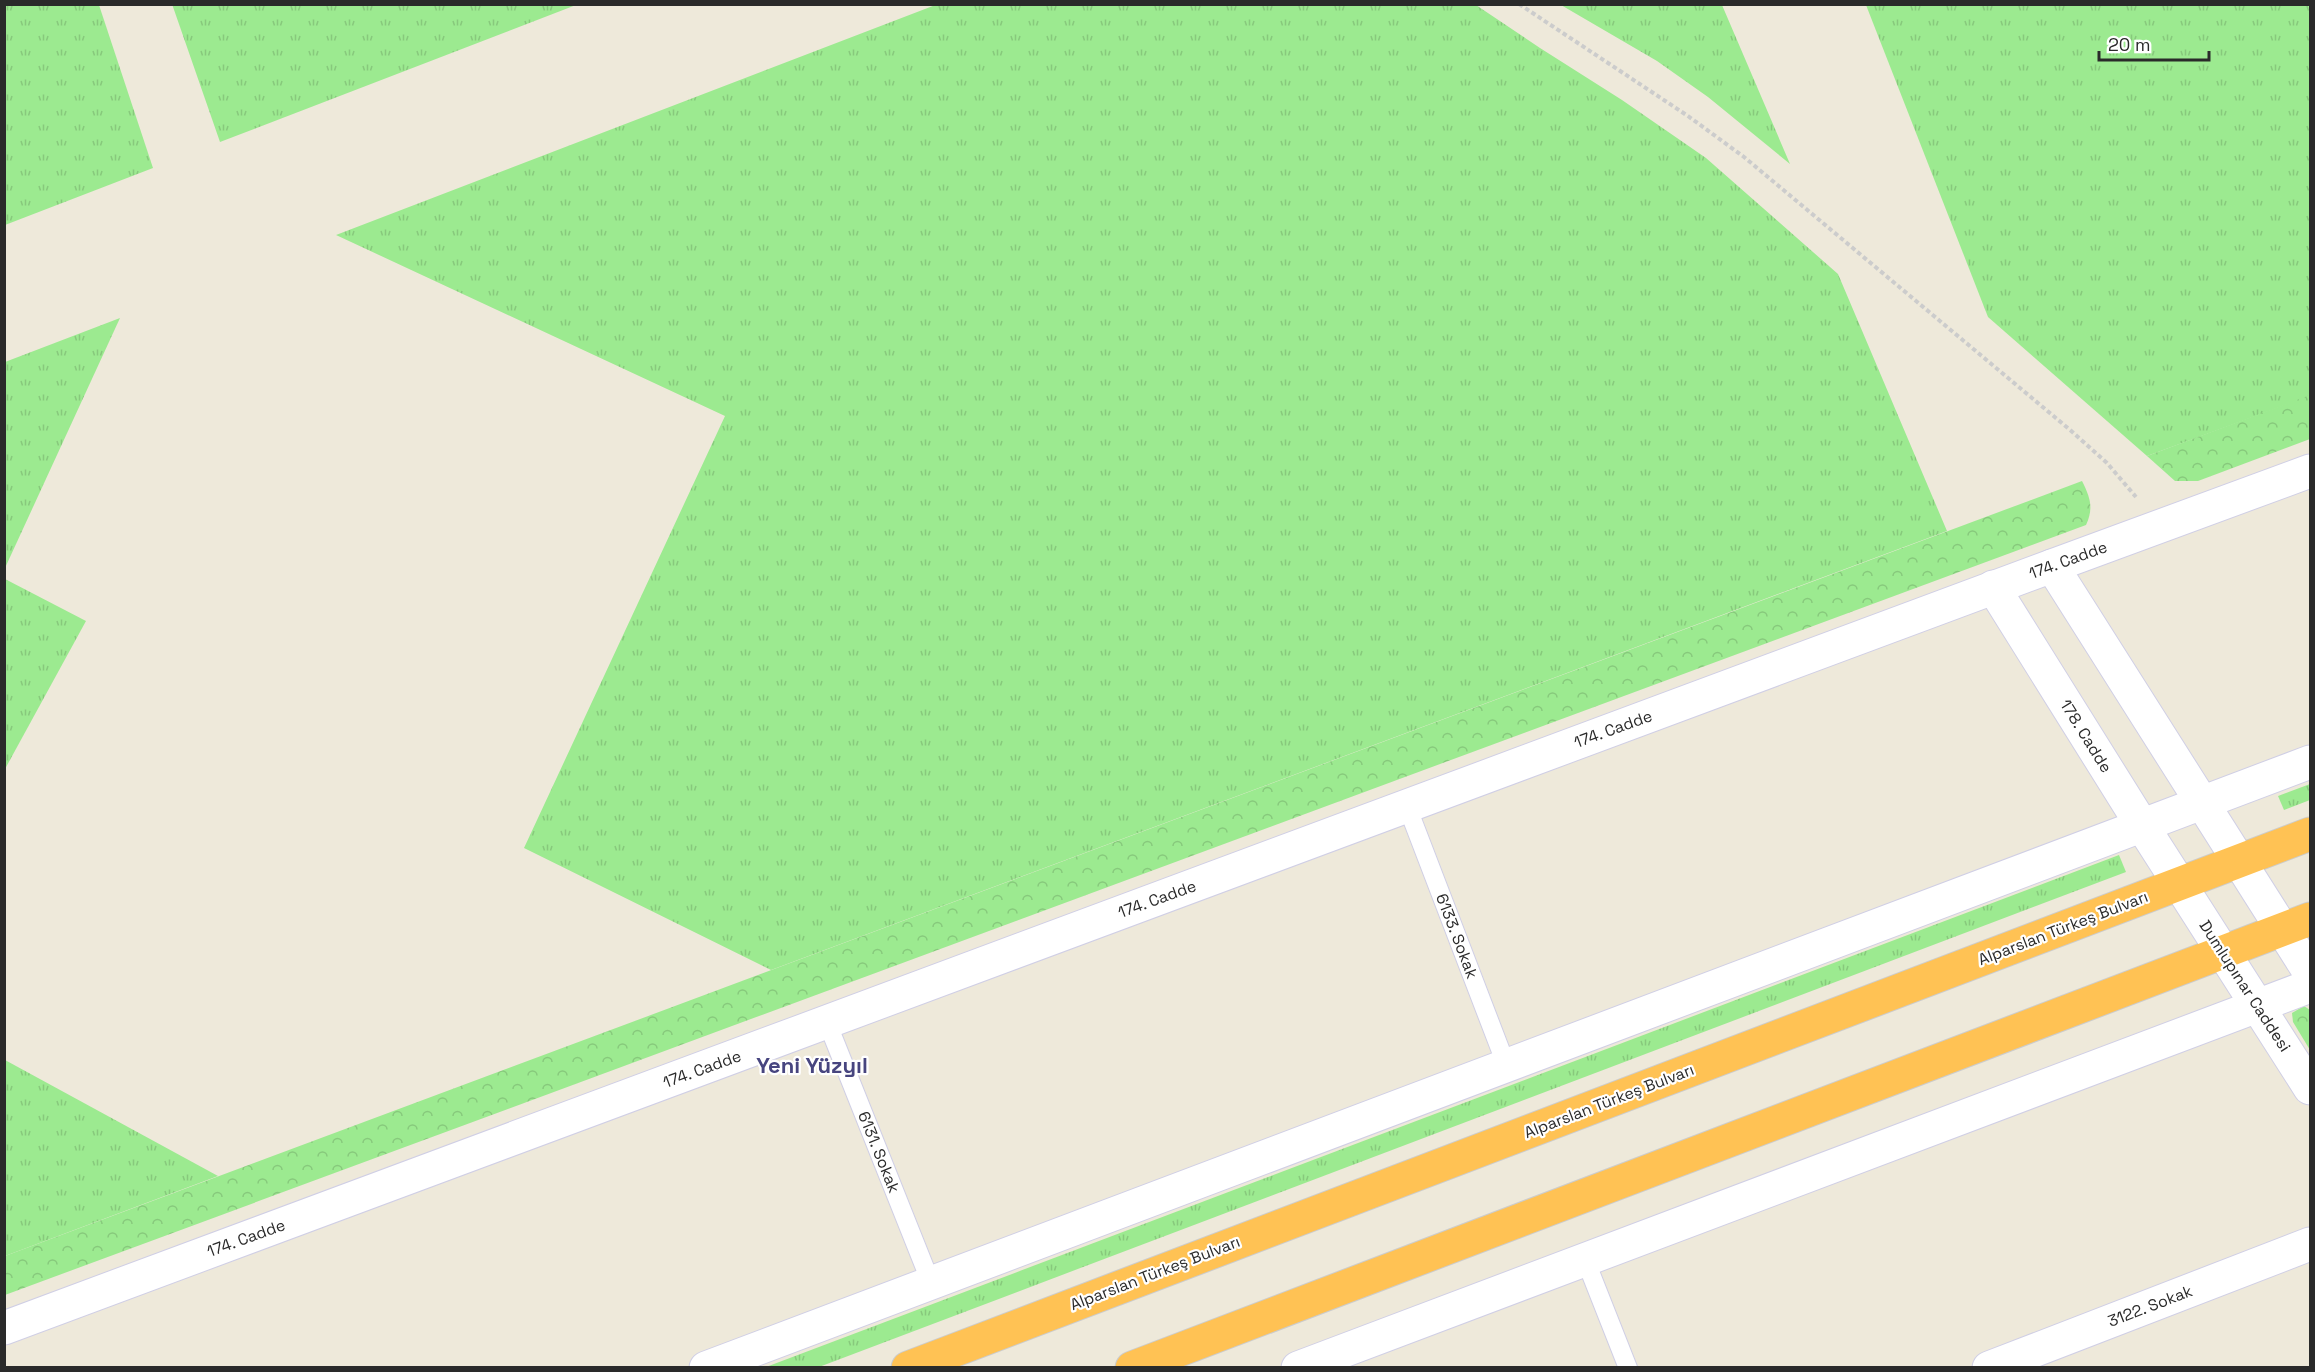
<svg xmlns="http://www.w3.org/2000/svg" width="2315" height="1372" font-family="'Space Grotesk',sans-serif">
<defs>
<pattern id="grass-tufts" width="24" height="20" patternUnits="userSpaceOnUse" patternTransform="scale(1.5)"><rect width="24" height="20" fill="#9cea90"/><path d="M3 7l-1-3M5 7V3M7 7l1-3M15 17l-1-3M17 17v-4M19 17l1-3" fill="none" stroke="#87c97c"/></pattern>
<pattern id="forest-crowns" width="20" height="18" patternUnits="userSpaceOnUse" patternTransform="scale(1.5)"><rect width="20" height="18" fill="#9cea90"/><path d="M2 6a3 3 0 1 1 6 0M12 15a3 3 0 1 1 6 0" fill="none" stroke="#87c97c"/></pattern>
</defs>
<rect width="100%" height="100%" fill="#eee9da"/>
<g fill="url(#grass-tufts)">
<path d="M5,4L99,5L153,168L5,225Z"/>
<path d="M172,4H576V5L220,142Z"/>
<path d="M938,4L1476,5L1540,48L1622,100L1706,158L1838,274L1947,531L771,970L524,848L725,416L336,235Z"/>
<path d="M1561,5H1722L1790,164L1708,97L1657,61Z"/>
<path d="M1866,5H2310V396L2147,456L1988,317Z"/>
<path d="M120,318L5,568V362Z"/>
<path d="M5,579L86,621L5,769Z"/>
<path d="M2310,784V800L2284,810L2278,796Z"/>
<path d="M2119,855L2126,872L819,1367H766Z"/>
<path d="M5,1060L218,1176L5,1256Z"/>
</g>
<g fill="url(#forest-crowns)">
<path d="M2310,395V439L2198,481H2175L2147,456Z"/>
<path d="M2082,481C2090,497 2094,508 2086,525L5,1295V1256Z"/>
<path d="M2304,1006L2310,1010V1050L2293,1022L2292,1013Z"/>
</g>
<g fill="none" stroke-linecap="round" stroke-linejoin="round">
<defs>
<g id="lane">
<path d="M1407,806L1507,1067"/>
<path d="M827,1022L931,1283"/>
<path d="M1585,1259L1628,1368"/>
</g>
<g id="street">
<path d="M2052,566L2310,471"/>
<path d="M706,1368L2310,762"/>
<path d="M1298,1368L2310,986"/>
<path d="M1989,1368L2310,1244"/>
</g>
<g id="secondary">
<path d="M1993,587L2143,827L2310,1088"/>
<path d="M4,1328L2052,566L2310,973"/>
</g>
<g id="highway">
<path d="M908,1368L2310,834"/>
<path d="M1132,1368L2310,919"/>
</g>
</defs>
<use href="#lane" stroke="#d0cfe5" stroke-width="20"/>
<use href="#street" stroke="#d0cfe5" stroke-width="35"/>
<use href="#secondary" stroke="#d0cfe5" stroke-width="35"/>
<use href="#highway" stroke="#ccc" stroke-width="35"/>
<path stroke="#ccc" stroke-width="4" stroke-dasharray="4.5 3" stroke-linecap="butt" d="M1519,4L1688,116L1744,157L2069,429L2107,463L2136,497"/>
<use href="#lane" stroke="#fff" stroke-width="18"/>
<use href="#street" stroke="#fff" stroke-width="33"/>
<use href="#secondary" stroke="#fff" stroke-width="33"/>
<use href="#highway" stroke="#ffc254" stroke-width="33"/>
</g>
<g text-anchor="middle" dominant-baseline="central" stroke-width="4.5" stroke-linejoin="round" paint-order="stroke">
<g font-size="16" fill="#2a2a2a" stroke="#fff">
<text transform="translate(2068 560) rotate(-20)">174. Cadde</text>
<text transform="translate(1613 729) rotate(-20)">174. Cadde</text>
<text transform="translate(2086 736) rotate(58)">178. Cadde</text>
<text transform="translate(1157 899) rotate(-20)">174. Cadde</text>
<text transform="translate(2063 928) rotate(-21)">Alparslan Türkeş Bulvarı</text>
<text transform="translate(1457 936) rotate(69)">6133. Sokak</text>
<text transform="translate(2245 986) rotate(57)">Dumlupınar Caddesi</text>
<text transform="translate(702 1069) rotate(-20)">174. Cadde</text>
<text transform="translate(1609 1101) rotate(-21)">Alparslan Türkeş Bulvarı</text>
<text transform="translate(879 1152) rotate(68)">6131. Sokak</text>
<text transform="translate(246 1238) rotate(-20)">174. Cadde</text>
<text transform="translate(1155 1273) rotate(-21)">Alparslan Türkeş Bulvarı</text>
<text transform="translate(2150 1306) rotate(-21)">3122. Sokak</text>
</g>
<g font-size="22" font-weight="bold" fill="#47457f" stroke="#fff">
<text x="812" y="1065">Yeni Yüzyıl</text>
</g>
</g>
<rect width="2315" height="1372" fill="none" stroke="#2a2a2a" stroke-width="12"/>
<path d="M2099 51v9h110v-9" fill="none" stroke="#2a2a2a" stroke-width="3"/>
<text x="2108" y="51" font-size="18" fill="#2a2a2a" stroke="#ffffff" stroke-width="4.5" paint-order="stroke">20 m</text>
</svg>
